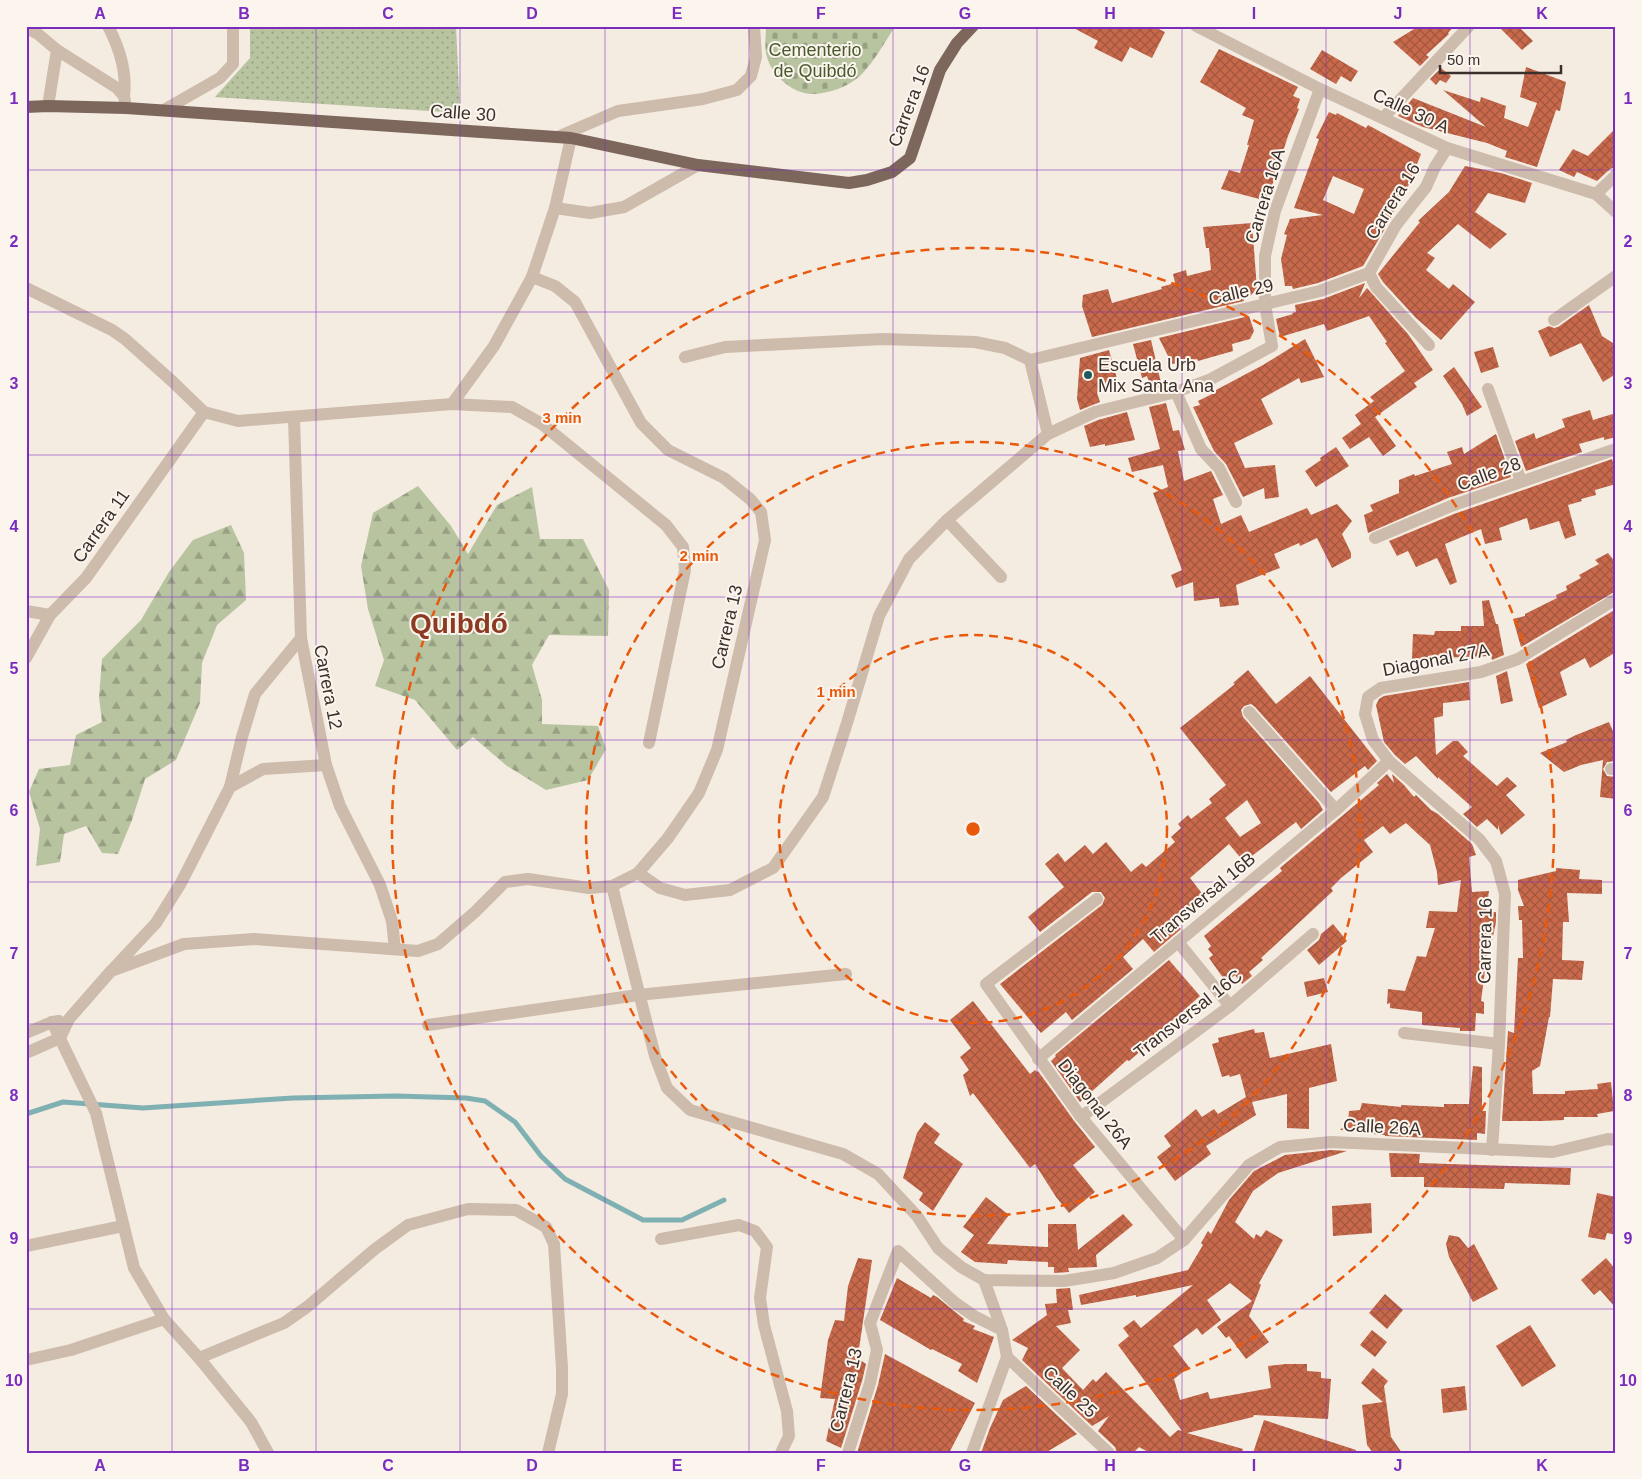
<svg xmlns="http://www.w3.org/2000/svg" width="1642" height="1479" font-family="Helvetica,sans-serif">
<defs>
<pattern id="grass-dots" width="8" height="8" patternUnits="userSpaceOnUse" patternTransform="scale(1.25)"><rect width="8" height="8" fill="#b8c4a0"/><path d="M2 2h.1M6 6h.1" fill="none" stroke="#97a083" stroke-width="1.8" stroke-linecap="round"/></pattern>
<pattern id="forest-firs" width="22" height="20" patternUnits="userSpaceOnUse" patternTransform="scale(1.25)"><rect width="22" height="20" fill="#b8c4a0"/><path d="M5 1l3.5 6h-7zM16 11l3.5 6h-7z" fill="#97a083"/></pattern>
<pattern id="cemetery-stones" width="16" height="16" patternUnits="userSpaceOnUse" patternTransform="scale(1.25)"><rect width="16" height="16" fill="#b8c4a0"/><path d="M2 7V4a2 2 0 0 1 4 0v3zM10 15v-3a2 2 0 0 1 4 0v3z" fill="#97a083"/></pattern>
<pattern id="building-cross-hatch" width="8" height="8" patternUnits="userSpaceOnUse" patternTransform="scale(1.25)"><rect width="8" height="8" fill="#c8694b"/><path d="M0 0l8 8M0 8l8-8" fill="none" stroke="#a4573f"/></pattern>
</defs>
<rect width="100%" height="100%" fill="#f4ebe1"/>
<path fill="url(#grass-dots)" d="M250,26H456L460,113L215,97L250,58Z"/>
<g fill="url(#forest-firs)">
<path d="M418,486L451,526L468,554L497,505L532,487L540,539H583L609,590L608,636L549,635L532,665L542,700V724L598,726L606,749L588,780L546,790L507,766L473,737L457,750L415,700L375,686L384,660L368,609L361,566L373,513Z"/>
<path d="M231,525L244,553L246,600L217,625L202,663L200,703L176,760L145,779L132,820L118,854L102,853L86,826L64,834L60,862L36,866L40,829L29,792L39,769L70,765L76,735L102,722L99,697L102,659L141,620L169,572L193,540Z"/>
</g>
<path fill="url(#cemetery-stones)" d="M766,26H895C886,41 872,65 859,77C846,88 821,97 804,93C788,89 771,73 767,57C764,48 766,36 766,26Z"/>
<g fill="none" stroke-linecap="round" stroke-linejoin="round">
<path stroke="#7fb0b2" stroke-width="5" d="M26,1114L63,1102L143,1108L293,1098L396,1096L466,1098L485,1101L515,1122L541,1156L565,1179L643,1220H682L724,1200"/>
</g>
<g fill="url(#building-cross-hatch)" fill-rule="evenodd">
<path d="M1070,26H1152L1165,32L1152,58L1130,47L1122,62L1094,48L1098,41Z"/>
<path d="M1419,26H1454L1448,33L1449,34L1426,55L1429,57L1420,66L1393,42Z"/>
<path d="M1498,26H1518L1533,41L1522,50Z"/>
<path d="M1219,49L1298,87L1293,96L1300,99L1297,108L1299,109L1288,136L1267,201L1221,189L1229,170L1240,173L1249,145H1247L1254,120L1242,115L1246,108L1200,82Z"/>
<path d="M1322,50L1358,71L1351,82L1341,76L1336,84L1310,69Z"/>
<path d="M1526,67L1566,82L1560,111L1556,110L1537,167L1505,157L1507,151L1487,143L1423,127L1398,116L1413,98L1486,127L1443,90L1480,102L1481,97L1506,106L1504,118L1528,127L1537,103L1520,97Z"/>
<path d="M1441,68L1451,76L1446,83L1440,80L1436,85L1430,79Z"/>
<path d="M1329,112L1336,115L1337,113L1366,128L1368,125L1421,154L1407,189L1404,188L1390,220L1363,266L1318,283L1293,289L1292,286H1285L1281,259L1287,235L1284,234L1290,219L1323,215L1294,208L1319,139L1316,138ZM1333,176L1364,189L1354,214L1323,200Z"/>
<path d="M1616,128V167L1610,169L1597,181L1577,172L1574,177L1559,170L1573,149L1588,156Z"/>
<path d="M1465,166L1501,173L1532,183L1525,203L1488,193L1475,212L1507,234L1490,249L1458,224L1427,253L1435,258L1426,270L1449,289L1453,284L1475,302L1441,340L1416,318L1383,282L1378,274L1420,222L1418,221L1449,192Z"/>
<path d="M1252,223L1257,289L1250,296L1243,297L1244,301L1092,337L1082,306L1083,295L1108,289L1112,303L1162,289L1161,287L1175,283L1173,274L1186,270L1187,276L1211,270L1209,248H1206L1203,227Z"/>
<path d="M1365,283L1359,298L1367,288L1408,334L1433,370L1414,383L1417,387L1375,417L1396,446L1383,456L1369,437L1350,449L1342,438L1361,424L1355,415L1374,401L1370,397L1405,371L1385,343L1387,342L1369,316L1327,331L1324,324L1280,337L1276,319L1293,314L1292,313L1296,312L1295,305L1323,299Z"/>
<path d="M1589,305L1602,336L1616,345V374L1603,382L1581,343L1550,357L1538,331L1549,326L1554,328L1558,327Z"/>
<path d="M1249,316L1254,331L1250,339L1232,344L1233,351L1198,361L1197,359L1172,364L1159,338Z"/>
<path d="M1305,339L1324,377L1301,383L1299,378L1261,399L1273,424L1234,443L1245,468L1275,465L1279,497L1265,499L1264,488L1243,497L1226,464L1214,451L1193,407L1200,405L1198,401L1216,392V390L1263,365Z"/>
<path d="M1151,340L1162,387L1152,390L1147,376L1142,378L1133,344Z"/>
<path d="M1493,347L1499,367L1481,373L1474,352Z"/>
<path d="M1109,350L1119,386L1098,392L1097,393L1100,402L1080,410L1077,399L1080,358Z"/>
<path d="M1454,367L1482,407L1467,416L1462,404L1443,376Z"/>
<path d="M1166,403L1173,431L1179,430L1185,450L1178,451L1184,481L1211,471L1223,495L1213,499L1221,524L1241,515L1249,532L1307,508L1311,515L1337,504L1352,521L1342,534L1351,553V558L1332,568L1317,538L1300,546L1299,543L1274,554L1280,568L1236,585L1239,605L1220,607L1219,598L1194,601L1193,582L1176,588L1171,575L1182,570L1153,493L1168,487L1163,465L1132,472L1128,458L1160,449L1149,407Z"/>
<path d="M1590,410L1593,420L1616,413V437L1604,440V437L1579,444L1582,452L1526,471L1515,441L1534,433L1536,439L1565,427L1562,419Z"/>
<path d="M1127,412L1135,440L1105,446V444L1090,447L1084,426L1098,420Z"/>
<path d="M1496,434L1511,477L1448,498L1368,533L1364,515L1373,511L1370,505L1399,493V480L1414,474L1415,476L1452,464L1447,452L1462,447L1464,454Z"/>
<path d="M1336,447L1349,466L1316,487L1305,471L1321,460L1320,458Z"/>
<path d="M1612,459L1616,472V484L1595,490L1596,495L1581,499L1582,501L1568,505L1576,535L1565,539L1559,521L1530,530L1527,518L1499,528L1502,540L1485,544L1481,529L1445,544L1457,582L1450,585L1437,558L1416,567L1408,551L1397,556L1389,541L1454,514Z"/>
<path d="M1608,553L1616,563V591L1521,647L1513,619L1525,616V614L1557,598L1556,595L1567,590L1566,586L1581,578L1579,575L1599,564L1595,560Z"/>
<path d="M1489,600L1496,624H1498L1504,655L1492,660L1491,656L1412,659L1413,634L1434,635L1435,631H1461V626H1484L1482,601Z"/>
<path d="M1616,609V652L1590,668L1585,658L1560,672L1567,695L1539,708L1526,664Z"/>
<path d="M1248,670L1276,704L1310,676L1377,761L1368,770L1365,766L1331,792L1255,707L1251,704L1244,706L1241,710L1243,717L1319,803L1323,810L1301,829L1296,822L1244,862L1229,844L1190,878L1204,896L1175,922L1181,929L1154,952L1143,939L1123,957L1133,969L1072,1020L1066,1012L1041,1033L1000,984L1102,905L1105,898L1101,892H1092L1040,932L1028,917L1064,887L1045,864L1058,853L1065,862L1085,845L1093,854L1106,842L1131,872L1142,863L1146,867L1175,842L1171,837L1181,828L1178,824L1188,815L1191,819L1212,803L1209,799L1226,785L1180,728L1235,684L1233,683ZM1247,800L1261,823L1240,837L1225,818Z"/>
<path d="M1507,671L1513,701L1501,704L1496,676Z"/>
<path d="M1469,682L1470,700L1443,703V716L1434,718L1436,755L1453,741H1458L1468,752L1463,756L1497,786L1507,777L1517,786L1506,795L1525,815L1501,835L1498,825V830L1487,819L1477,827L1463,814L1472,807L1438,777V779L1416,756L1405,764L1395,755L1384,742L1376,705L1379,699L1384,696Z"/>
<path d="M1609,722L1616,738V761L1607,762L1603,769L1607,776L1616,777V799L1600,797L1603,760L1581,765L1564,772L1540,753L1567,742L1566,740L1576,735Z"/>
<path d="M1387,774L1394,783L1392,774L1404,785L1414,797L1416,795L1431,810L1438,814L1472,844L1476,855L1469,857L1472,892L1489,891L1486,912H1496V922L1492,941H1491L1490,948H1488L1481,1001L1484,1002V1014L1476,1013L1475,1031H1460V1028L1422,1025V1012L1390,1008V1003L1387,1004L1388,989L1405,991L1417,956L1426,957L1435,928H1426L1429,911L1457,912L1461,880L1438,885L1437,872L1430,845L1406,823L1390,834L1383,826L1364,840L1373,852L1341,878L1331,888L1333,891L1261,958L1263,960L1249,972L1252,976L1242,984L1235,975L1226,982L1209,958L1213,955L1208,949L1211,946L1204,936L1282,871L1280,868L1311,842L1379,785L1377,783Z"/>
<path d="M1556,868L1580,870L1579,879L1602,880V894L1567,893L1569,922H1563L1562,960L1584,961L1582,980L1553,979L1550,1017H1549L1540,1066L1532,1071L1533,1094H1565V1091L1598,1089L1597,1084L1611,1082L1614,1111L1597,1114L1598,1117H1564V1120L1542,1121H1502L1508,1031L1514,1033L1518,958H1523L1522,920H1519L1518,906H1524L1518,890V880L1556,871Z"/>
<path d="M1333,924L1347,941L1319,965L1307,950L1319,940L1321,934Z"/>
<path d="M1169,960L1200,996L1149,1041L1150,1043L1129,1061L1127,1060L1080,1102L1051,1061L1056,1056L1055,1055Z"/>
<path d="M1324,978L1328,992L1307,997L1304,982Z"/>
<path d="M973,1001L1030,1074L1035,1070L1037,1072L1038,1071L1075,1122L1095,1147L1073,1165L1095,1192L1069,1213L1056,1197L1035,1164L1030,1168L973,1093L970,1096L963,1075L969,1070L960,1057L971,1048L950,1020Z"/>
<path d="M1254,1029L1255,1033L1264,1032L1270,1058L1331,1044L1337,1081L1309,1088V1129L1287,1128V1094L1252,1102L1256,1115L1206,1146L1211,1154L1175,1181L1157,1157L1171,1146L1164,1136L1196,1109L1202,1117L1214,1109L1218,1114L1246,1097L1240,1074L1230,1077L1229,1075L1222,1077L1212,1044L1219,1042L1218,1038Z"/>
<path d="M1473,1066L1482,1067V1111H1486L1485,1134L1477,1133V1140L1385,1136V1135L1373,1134V1131L1340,1130L1348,1122L1349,1111L1360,1110L1362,1103L1401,1107V1105L1444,1107V1104H1469Z"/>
<path d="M925,1122L940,1134L934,1143L963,1164L933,1211L919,1200L923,1193L903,1178L917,1133Z"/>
<path d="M1331,1150L1347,1151L1278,1173L1253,1191L1235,1222L1254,1239L1256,1234L1261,1237L1266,1230L1283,1240L1259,1283L1261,1285L1249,1316L1269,1342L1246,1359L1229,1336L1226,1338L1217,1327L1252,1301L1230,1283L1207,1300L1221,1320L1202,1335L1197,1328L1173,1346L1189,1367L1174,1379L1180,1400L1208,1392L1210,1399L1271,1388L1268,1366L1286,1364H1307V1371L1321,1372V1378L1331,1379L1328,1419L1254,1415L1253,1417L1187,1433L1243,1449L1242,1453H1150L1139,1447L1133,1453H1117L1115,1447L1098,1431L1109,1416L1092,1426L1022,1360L1028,1348L1012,1340L1047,1315L1045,1304L1057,1303L1056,1289L1070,1288L1073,1310H1068L1071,1323L1056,1326L1080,1350L1062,1368L1083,1390L1093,1379L1096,1382L1106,1372L1170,1437L1178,1430L1182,1431L1118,1345L1129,1336L1123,1328L1134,1320L1141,1328L1193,1285L1136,1297V1295L1081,1305L1079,1295L1188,1270L1203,1245L1201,1243L1208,1231L1211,1234L1229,1200L1254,1171L1285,1155Z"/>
<path d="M1389,1153L1420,1154L1419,1163L1571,1168L1570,1185L1505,1183L1504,1189L1424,1187V1177H1391Z"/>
<path d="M1597,1193L1616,1197V1235L1607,1233L1605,1240L1588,1237Z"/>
<path d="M986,1197L1009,1215L987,1244L1048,1247V1224H1076L1078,1250L1123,1214L1133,1225L1096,1255L1097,1267L1068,1268L1069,1272L1054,1273V1267H1048V1262L1008,1260L1007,1264L975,1262L961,1252L974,1235L963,1227Z"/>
<path d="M1371,1203L1372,1233L1333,1236L1332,1206Z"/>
<path d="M1449,1235L1459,1237L1468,1248L1474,1244L1498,1289L1473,1302L1449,1257L1446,1244Z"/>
<path d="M858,1258L872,1260L858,1356L859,1359L866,1364L862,1381L841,1448L826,1441L835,1399L820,1398L828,1340L835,1320L844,1321L848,1286Z"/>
<path d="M1606,1258L1616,1270V1308L1600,1290L1594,1295L1581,1280Z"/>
<path d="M897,1278L931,1298L933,1295L937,1297L964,1319L963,1321L975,1326L973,1329L994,1337L977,1383L958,1371L962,1364L932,1349L931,1350L880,1320Z"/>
<path d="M1385,1294L1403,1310L1387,1329L1369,1313Z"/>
<path d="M1530,1325L1556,1366L1522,1387L1496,1346Z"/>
<path d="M1372,1330L1387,1342L1375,1357L1360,1345Z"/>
<path d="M885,1354L975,1403L949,1453H857L878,1385Z"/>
<path d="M1373,1368L1388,1381L1384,1386L1391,1437L1402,1453H1373L1367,1445L1362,1405L1383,1402L1361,1383Z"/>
<path d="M1026,1386L1077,1434L1045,1453H981L990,1428L1003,1400Z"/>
<path d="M1465,1386L1467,1410L1443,1413L1441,1389Z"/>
<path d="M1264,1420L1356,1450V1453H1253Z"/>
</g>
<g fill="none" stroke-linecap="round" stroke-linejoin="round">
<g stroke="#cdbbac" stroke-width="12">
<path d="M108,26C119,47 127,72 124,96"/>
<path d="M1196,26L1320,89L1447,148L1596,194L1616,212"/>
<path d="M26,28L38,34L57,50L48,106"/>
<path d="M57,50L117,88L124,96L126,108"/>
<path d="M164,110L220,78L233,64V26"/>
<path d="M1383,118L1469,26"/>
<path d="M560,136L618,111L703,99L737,90L751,76L756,57L754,26"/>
<path d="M1596,194L1616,175"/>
<path d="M555,208L590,213L624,207L698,165"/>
<path d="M1369,273L1396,225L1426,187L1435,167L1447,148"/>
<path d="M1369,273L1376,287L1429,345"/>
<path d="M26,288L112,330L125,339L173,382L204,412L238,421L452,404L512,407L542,424L666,525L683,547L685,570L649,743"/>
<path d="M1554,320L1616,276"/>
<path d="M685,357L725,347L883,339L975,342L1005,348L1030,360L1048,434"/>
<path d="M1030,360L1320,291L1369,273"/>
<path d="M1488,389L1521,481"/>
<path d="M1176,392L1201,449L1219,468L1236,502"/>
<path d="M452,404L494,346L532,277L555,208L571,138"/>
<path d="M294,418L301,638L326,765L340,806L380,885L392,921L395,949"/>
<path d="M947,520L1001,577"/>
<path d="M1375,538L1451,506L1616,449"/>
<path d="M26,611L50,615"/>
<path d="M26,658L50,615L86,578L204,412"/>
<path d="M1249,712L1336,810"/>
<path d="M1611,769H1616"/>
<path d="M230,787L242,737L255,694L301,638"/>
<path d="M638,873L660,888L685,895L730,890L773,868L823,797L847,723L879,616L909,559L947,520L1048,434L1095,412L1176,392L1211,379L1272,346L1265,304V256L1275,211L1320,89"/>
<path d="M612,886L655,1056L667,1088L690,1110L843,1154L878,1174L917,1216L938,1248L961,1267L984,1280L1064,1281L1114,1273L1157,1258L1184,1240L1249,1165L1280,1147L1331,1142L1553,1152L1608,1139L1616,1140"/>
<path d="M1097,899L986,984L1081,1117L1184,1240"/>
<path d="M1178,942L1230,1006"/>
<path d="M113,969L156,923L181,883L230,787L263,769L326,765"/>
<path d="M52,1022L96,1113L134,1268L164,1319L199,1358L251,1422L268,1453"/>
<path d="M428,1025L638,995L846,974"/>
<path d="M26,1033L52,1022L59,1021"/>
<path d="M1404,1033L1499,1044"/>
<path d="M26,1053L60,1038L69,1019L111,971L184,944L254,939L418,951L438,944L475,912L505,882L528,879L589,888L612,886L638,873L668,838L699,793L717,750L765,540L761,512L750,499L724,478L668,450L641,423L575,302L555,286L532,277"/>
<path d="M1038,1059L1336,810L1389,761"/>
<path d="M1081,1117L1230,1006L1313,934"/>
<path d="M1492,1150L1499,1044L1505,894L1496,861L1479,839L1389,761L1373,740L1365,714L1368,697L1381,688L1481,672L1518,659L1616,599"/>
<path d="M661,1239L739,1225L755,1231L767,1247L760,1298L764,1325L787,1411L789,1436L781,1453"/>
<path d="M26,1246L123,1226"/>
<path d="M984,1280L1002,1330"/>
<path d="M1007,1357L1109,1453"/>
<path d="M199,1358L284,1323L307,1307L375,1249L408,1225L468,1209L516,1210L546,1227L554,1244L562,1368V1394L548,1453"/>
<path d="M26,1360L71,1350L164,1319"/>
<path d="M848,1453L870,1383L877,1350L870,1323L898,1251L954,1302L974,1316L1002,1330L1007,1357L972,1453"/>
</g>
<path stroke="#7d675c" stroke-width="12" d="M26,107L48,106L126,108L571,138L698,165L849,183L867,180L892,172L910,158L940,70L957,43L973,26"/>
</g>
<path fill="none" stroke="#7b2cbf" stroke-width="1" stroke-opacity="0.55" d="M172,26V1453M316,26V1453M460,26V1453M605,26V1453M749,26V1453M893,26V1453M1037,26V1453M1182,26V1453M1326,26V1453M1470,26V1453M26,170H1616M26,312H1616M26,455H1616M26,597H1616M26,740H1616M26,882H1616M26,1024H1616M26,1167H1616M26,1309H1616"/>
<g fill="none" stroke="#e8590c" stroke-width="2.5" stroke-dasharray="9 6">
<circle cx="973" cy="829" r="194"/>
<circle cx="973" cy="829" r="387"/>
<circle cx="973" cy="829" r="581"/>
</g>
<circle fill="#1f5a5e" stroke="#fbf5ee" stroke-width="2" cx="1088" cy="375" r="5"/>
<g text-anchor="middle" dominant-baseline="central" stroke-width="4" stroke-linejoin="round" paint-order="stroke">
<g font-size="18" fill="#4a5a2e" stroke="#fbf5ee">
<text x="815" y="50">Cementerio<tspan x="815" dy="21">de Quibdó</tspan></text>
</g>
<g font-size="18" fill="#3b302b" stroke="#fbf5ee">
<text transform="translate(909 106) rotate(-69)">Carrera 16</text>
<text transform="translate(1411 111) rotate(25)">Calle 30 A</text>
<text transform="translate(463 113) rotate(4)">Calle 30</text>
<text transform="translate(1265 196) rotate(-73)">Carrera 16A</text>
<text transform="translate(1393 201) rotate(-58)">Carrera 16</text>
<text transform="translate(1241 292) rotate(-13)">Calle 29</text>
<text transform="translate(1489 474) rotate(-20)">Calle 28</text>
<text transform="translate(101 526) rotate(-55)">Carrera 11</text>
<text transform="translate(727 627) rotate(-77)">Carrera 13</text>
<text transform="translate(1436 660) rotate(-11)">Diagonal 27A</text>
<text transform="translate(328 687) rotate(79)">Carrera 12</text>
<text transform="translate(1203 898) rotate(-40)">Transversal 16B</text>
<text transform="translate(1485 941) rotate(-89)">Carrera 16</text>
<text transform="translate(1188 1014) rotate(-38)">Transversal 16C</text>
<text transform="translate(1095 1104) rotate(52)">Diagonal 26A</text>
<text transform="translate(1382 1127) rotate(3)">Calle 26A</text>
<text transform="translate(846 1390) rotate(-76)">Carrera 13</text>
<text transform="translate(1070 1392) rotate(43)">Calle 25</text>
</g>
<g font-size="18" fill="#3b302b" stroke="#fbf5ee" text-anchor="start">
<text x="1098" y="365">Escuela Urb<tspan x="1098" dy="21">Mix Santa Ana</tspan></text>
</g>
<g font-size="28" font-weight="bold" fill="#8c3b22" stroke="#fbf5ee">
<text x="459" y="623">Quibdó</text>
</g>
</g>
<circle cx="973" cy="829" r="8" fill="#e8590c" stroke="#fbf5ee" stroke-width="2.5"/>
<g font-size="15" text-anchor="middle" font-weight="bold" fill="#e8590c" stroke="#fbf5ee" stroke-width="4" stroke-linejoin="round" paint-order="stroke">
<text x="562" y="423">3 min</text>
<text x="699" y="561">2 min</text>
<text x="836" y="697">1 min</text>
</g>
<rect width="1642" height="1479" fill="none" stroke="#fbf5ee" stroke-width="55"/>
<path d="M1440 65v8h121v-8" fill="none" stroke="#3b302b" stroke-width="2.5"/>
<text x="1447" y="65" font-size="15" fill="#3b302b" stroke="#fbf5ee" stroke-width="4" paint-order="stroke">50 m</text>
<rect x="28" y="28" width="1586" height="1424" fill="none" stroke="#7b2cbf" stroke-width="2"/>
<g font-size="16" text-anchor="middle" font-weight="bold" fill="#7b2cbf">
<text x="100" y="19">A</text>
<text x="244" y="19">B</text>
<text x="388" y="19">C</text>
<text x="532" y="19">D</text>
<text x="677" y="19">E</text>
<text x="821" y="19">F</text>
<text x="965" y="19">G</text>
<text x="1110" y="19">H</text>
<text x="1254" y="19">I</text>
<text x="1398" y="19">J</text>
<text x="1542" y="19">K</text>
<text x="14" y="104">1</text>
<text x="1628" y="104">1</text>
<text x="14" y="247">2</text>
<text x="1628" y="247">2</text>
<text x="14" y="389">3</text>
<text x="1628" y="389">3</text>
<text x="14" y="532">4</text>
<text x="1628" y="532">4</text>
<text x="14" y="674">5</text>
<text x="1628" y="674">5</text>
<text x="14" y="816">6</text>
<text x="1628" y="816">6</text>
<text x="14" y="959">7</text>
<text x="1628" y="959">7</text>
<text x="14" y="1101">8</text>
<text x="1628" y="1101">8</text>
<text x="14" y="1244">9</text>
<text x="1628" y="1244">9</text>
<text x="14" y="1386">10</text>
<text x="1628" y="1386">10</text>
<text x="100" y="1471">A</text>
<text x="244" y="1471">B</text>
<text x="388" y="1471">C</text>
<text x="532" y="1471">D</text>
<text x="677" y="1471">E</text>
<text x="821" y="1471">F</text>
<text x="965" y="1471">G</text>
<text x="1110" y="1471">H</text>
<text x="1254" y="1471">I</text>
<text x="1398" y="1471">J</text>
<text x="1542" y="1471">K</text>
</g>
</svg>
